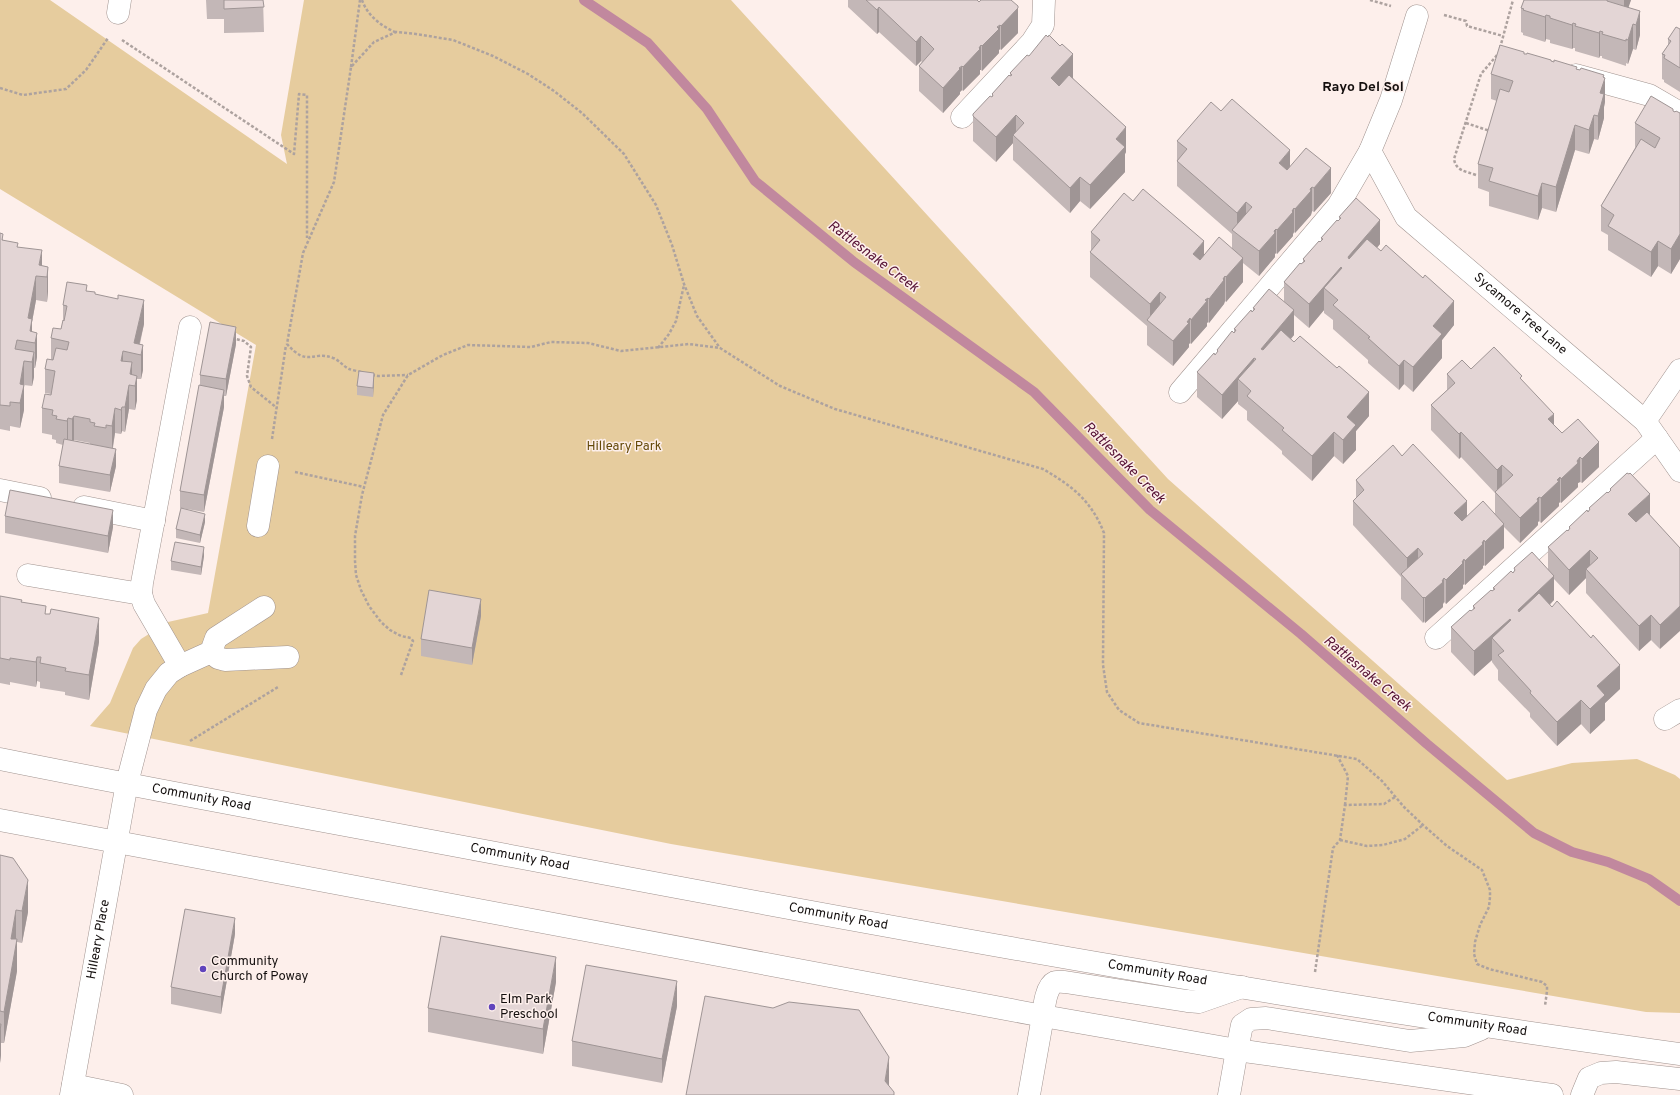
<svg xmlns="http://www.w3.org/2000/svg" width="1680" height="1095" font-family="Overpass,sans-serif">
<rect width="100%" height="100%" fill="#fdefeb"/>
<path fill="#e6cc9e" d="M0,0H50L287,164L281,135L304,0H731L1168,479L1507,780L1572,763L1637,759L1675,775L1680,779V1013L1646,1012L671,844L90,726L110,703L133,648L141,639L168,622L208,613L256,345L0,189Z"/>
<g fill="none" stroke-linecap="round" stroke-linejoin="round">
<path stroke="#c1889e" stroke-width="10" d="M584,0L648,43L707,109L755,181L854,262L1034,392L1150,510L1301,634L1427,744L1534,833L1572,852L1608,862L1649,879L1680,901"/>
<defs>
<g id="minor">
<path d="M118,13L120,0"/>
<path d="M1576,75L1649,95L1680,113"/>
<path d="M962,117L1032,42L1043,25L1044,0"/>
<path id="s1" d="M1370,151L1406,217L1645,421L1680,471"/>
<path d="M1180,392L1338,206L1370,151L1391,100L1417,16"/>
<path d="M1645,421L1680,370"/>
<path d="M0,490L40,498"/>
<path d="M84,507L154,521"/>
<path d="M258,526L268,466"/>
<path d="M28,575L141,594"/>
<path d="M1436,638L1657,438"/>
<path d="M211,652L218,658L225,660L288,657"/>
<path d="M180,666L144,604L141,594L142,583L190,327"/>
<path d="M1665,719L1680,710"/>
<path d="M73,1085L122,1095"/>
<path id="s2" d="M71,1095L127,783L146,710L156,689L169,673L180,666L211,652L216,638L264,607"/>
<path d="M1029,1095L1043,1016"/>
<path d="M1229,1095L1237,1050"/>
</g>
<g id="major">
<path id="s3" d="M0,759C188,797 376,830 564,866C935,936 1306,1003 1680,1054"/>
<path d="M0,820L1043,1016L1237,1050L1552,1095"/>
<path d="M1043,1016C1044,1007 1046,986 1055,982C1057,981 1062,982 1065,982L1187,1001L1199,1002L1242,987"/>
<path d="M1237,1050L1242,1025L1251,1019L1266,1018L1410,1041L1464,1036L1481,1029"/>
<path d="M1582,1095L1589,1078L1601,1073L1616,1072L1680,1079"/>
</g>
</defs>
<use href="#minor" stroke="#a0938f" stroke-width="23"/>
<use href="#major" stroke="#a0938f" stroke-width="23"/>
<g stroke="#ada29f" stroke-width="2.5" stroke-dasharray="3 2" stroke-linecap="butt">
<path d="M362,0C367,15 381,26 395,32"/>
<path d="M1370,0L1391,6"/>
<path d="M1444,15L1466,21L1467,26L1503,36"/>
<path d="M122,40L294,154L299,94L307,95V238"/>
<path d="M1500,48L1513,0"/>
<path d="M351,67L360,0"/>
<path d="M0,88L23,95L66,89L86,70L108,38"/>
<path d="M1466,123L1490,131"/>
<path d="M1476,175C1465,171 1456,171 1454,159L1481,74L1498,54"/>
<path d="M232,338L244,341L251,347L247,376L251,387L277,408"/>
<path d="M658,348L669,334L676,321L684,285"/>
<path d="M361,372C357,371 352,370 349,369C343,366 339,360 333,358C313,350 308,368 287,344L303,253L334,182L351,67L374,42L396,32L416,34L453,40L493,56L528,74L554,91L582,113L624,154L656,205L672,245L684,284L697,316L720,348"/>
<path d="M372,375L378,376L408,375"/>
<path d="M272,439L286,345"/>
<path d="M295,472L364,487"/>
<path d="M401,675L413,641L411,638L401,636L390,630L381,622L369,606L361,590L356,575L355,561V536L362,495L383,415L408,375L443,355L468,345L531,347L551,342L588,343L621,351L689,344L720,348L780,386L835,409L1043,469C1072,486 1091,500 1104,533L1103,665L1107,692L1119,710L1139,723L1357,759L1382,781L1404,807L1423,825L1447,846L1482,870L1490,890V897L1489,907L1480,925L1475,942L1474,954L1477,964L1489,969L1542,982L1547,986V991L1545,1006"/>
<path d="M190,741L278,687"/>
<path d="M1337,755L1348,776L1345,805"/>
<path d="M1340,840L1367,846L1383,845L1405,839L1423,825"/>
<path d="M1315,972L1333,848L1340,840L1345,805L1384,804L1395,797"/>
</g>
<use href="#minor" stroke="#fff" stroke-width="22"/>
<use href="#major" stroke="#fff" stroke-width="22"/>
</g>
<g fill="#c3b7b7" fill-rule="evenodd">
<path d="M206,0H263L264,32L224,33V19H207Z"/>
<path d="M848,0H977L1018,30V33L1001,50L1000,49L999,50V53L982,71L981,70H980V74L963,91L962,90L960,92V94L943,113L919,91V66L922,62L921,61L916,66L879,32L877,34L848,7Z"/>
<path d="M1524,0H1631L1628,7L1640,35L1636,50L1633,49L1628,64L1626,63V66L1602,58V56H1600L1599,58L1575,51V48H1573L1572,49L1550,43V40L1546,39L1545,42L1523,35V33L1521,32V8Z"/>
<path d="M1680,29V92L1664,82V80L1662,79V54L1668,45V39Z"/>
<path d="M1524,54L1604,77L1605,102L1604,107V118L1598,140L1594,139L1589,154L1575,150L1556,212L1542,208L1538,220L1489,206V192L1478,188V164L1497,101L1491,99V74Z"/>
<path d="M1029,56L1073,78L1126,152L1125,154V172L1090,209L1080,201L1070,213L1013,160V143L996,162L973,141V116L992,97V94L1010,76V73Z"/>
<path d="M1673,111L1680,113V259L1671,274L1658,266L1651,277L1608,250V235L1601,231V206L1635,148V123Z"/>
<path d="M1177,141L1290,167L1331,193L1314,212L1312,211L1311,215L1295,233L1294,232L1293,234V236L1277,254L1276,253L1275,254V257L1259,276L1243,263V282L1226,302L1225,301L1224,304L1209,323L1208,322L1207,323V326L1191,344L1190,343L1189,344V347L1173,366L1147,345V326L1090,277V252L1091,251V232L1133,201L1204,256L1232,248V234L1177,186Z"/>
<path d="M1339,217L1380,244L1377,248L1454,325L1442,340V358L1413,392L1404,384L1399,390L1368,363V360L1333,329V320L1324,313V310L1309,328L1294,315V335L1291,339L1369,416L1356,431V450L1343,464L1334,456L1312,481L1282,454V451L1247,420V411L1238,404V401L1222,419L1197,397V372L1217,353V350L1234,333V329L1252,312L1253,310V308L1284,301V282L1303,262V259L1321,241V238L1339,220Z"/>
<path d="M0,233L3,240L18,247L42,266L48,267V291L47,302L36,300L32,322V332L37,333V357L35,368H34V377L32,386L24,385V410L20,428L10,426V431L0,429Z"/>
<path d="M87,291L95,294L144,324L140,344L143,345V370L141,379H137V400L135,410L129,409L125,432L122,431L121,434L115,433L113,448L116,466L110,492L59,483V466L63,445L56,443V440L52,439V435L42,433V408L51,394L45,393V369L51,360V338L61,329L63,322V305ZM74,440L90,443V444L73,441Z"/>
<path d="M236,344L226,396H224V407L204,512L181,508L205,522L200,543L176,538V529L181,508H180V491L200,385V375Z"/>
<path d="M1471,369L1522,380L1554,425L1562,433L1599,467L1582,483L1580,482L1578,483V487L1561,503L1560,502L1559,503V506L1541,523L1539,521L1538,522V525L1520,543L1504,527V548L1485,566L1484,565L1483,566V568L1465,585L1464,584L1463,585V588L1446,604L1444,602L1443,604V607L1425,623L1424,621L1423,623L1401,599V577L1353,525V501L1356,498V480L1402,456L1467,517L1495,513V493L1461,457L1459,459L1431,430V405L1447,390V374Z"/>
<path d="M374,382L373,397L357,395V386Z"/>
<path d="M1610,489L1650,516L1680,548L1660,649L1651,640L1639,651L1586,593V578L1569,595L1554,579V600L1550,605L1620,689L1605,703V720L1590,734L1581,724L1557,746L1530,717V713L1498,680V670L1492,662V660L1474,676L1451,652V627L1473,610V606L1493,590V588L1513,573L1514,571V568L1548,569V547L1569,530V527L1588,512L1589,510V508L1610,492Z"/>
<path d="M5,516L113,527L108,553L5,533Z"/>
<path d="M204,556L201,575L171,570V561Z"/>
<path d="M0,596L22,602L46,614L99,642L89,700L65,695V692L40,688V682L37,681L36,687L10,682V685L0,683Z"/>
<path d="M481,616L472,665L421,656V639Z"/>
<path d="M0,855L28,912L22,943L17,942V971L4,1043H1V1055L0,1063Z"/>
<path d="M235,934L221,1014L171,1004V987Z"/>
<path d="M556,982L543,1054L428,1032V1008Z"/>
<path d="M677,1006L662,1083L572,1066V1041Z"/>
</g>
<g fill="#9f9595">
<path d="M1624,0H1631L1624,21Z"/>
<path d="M1018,6V33L1001,50V26Z"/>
<path d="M879,7V32L877,34V10Z"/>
<path d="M1640,11V35L1636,50V25Z"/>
<path d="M1546,15V39L1545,42V17Z"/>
<path d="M1573,23V48L1572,49V25Z"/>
<path d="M1633,24V49L1628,64V40Z"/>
<path d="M1000,25V49L999,50V53L982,71V46Z"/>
<path d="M1600,31V56L1599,58V33Z"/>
<path d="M921,36V61L916,66V42Z"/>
<path d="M981,45V70H980V74L963,91V67Z"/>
<path d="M1073,54V78L1051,103V78Z"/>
<path d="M962,66V90L960,92V94L943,113V88Z"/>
<path d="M1604,75V82L1605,78V102L1604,107V118L1598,140V116L1600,93Z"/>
<path d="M1016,115V138L1013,135V143L996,162V137Z"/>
<path d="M1594,115V139L1589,154V130Z"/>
<path d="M1575,125V150L1556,212V187Z"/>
<path d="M1126,127V152L1125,154V172L1090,209V185L1116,139Z"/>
<path d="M1290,150V175L1279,163Z"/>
<path d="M1331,168V193L1314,212V188Z"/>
<path d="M1080,177V201L1070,213V188Z"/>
<path d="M1542,183V208L1538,220V196Z"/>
<path d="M1312,187V211L1311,215L1295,233V209Z"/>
<path d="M1246,202V226L1237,233V213Z"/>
<path d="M1294,208V232L1293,234V236L1277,254V230Z"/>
<path d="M1380,220V244L1348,282V257Z"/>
<path d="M1276,229V253L1275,254V257L1259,276V251Z"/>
<path d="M1680,234V259L1671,274V249Z"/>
<path d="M1204,241V266L1193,254Z"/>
<path d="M1658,241V266L1651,277V252Z"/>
<path d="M42,250V275L39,265Z"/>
<path d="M1243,258V282L1226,302V277Z"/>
<path d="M48,267V291L47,302V277Z"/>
<path d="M1341,267V292L1324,288V310L1309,328V304Z"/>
<path d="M36,276V300L32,322V343L30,333L28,343V318Z"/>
<path d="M1225,276V301L1224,304L1209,323V299Z"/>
<path d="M1160,292V317L1150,323V304Z"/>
<path d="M1208,298V322L1207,323V326L1191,344V320L1205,300Z"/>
<path d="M144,300V324L137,354L134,343Z"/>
<path d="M1454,301V325L1442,340V358L1413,392V367L1433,326Z"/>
<path d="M1294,310V335L1261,373V349Z"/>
<path d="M1190,318V343L1189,344V347L1173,366V341Z"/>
<path d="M236,327V344L226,396V379Z"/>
<path d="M37,333V357L35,368V343Z"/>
<path d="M143,345V370L141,379V355Z"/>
<path d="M123,351V376L121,361Z"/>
<path d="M34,352V377L32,386V362Z"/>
<path d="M1254,358V382L1238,379V401L1222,419V395Z"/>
<path d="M1404,360V384L1399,390V366Z"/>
<path d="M24,361V410L20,428V384Z"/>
<path d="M132,362V386L130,374Z"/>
<path d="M374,373V382L373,397V388Z"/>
<path d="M137,376V400L135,410V386Z"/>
<path d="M129,385V409L125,432V407Z"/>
<path d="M224,390V407L204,512V495Z"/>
<path d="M1369,392V416L1356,431V450L1343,464V440L1347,417Z"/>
<path d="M122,407V431L121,434V410Z"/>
<path d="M115,408V433L112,451V426Z"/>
<path d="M1554,414V439L1548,419Z"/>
<path d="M74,416V440L72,443V419Z"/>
<path d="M68,418V442L67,445V421Z"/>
<path d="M1334,432V456L1312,481V456Z"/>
<path d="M1461,432V457L1459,459V434Z"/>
<path d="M1599,442V467L1582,483V459Z"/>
<path d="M116,449V466L110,492V475Z"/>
<path d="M1580,457V482L1578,483V487L1561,503V479L1577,461Z"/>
<path d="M1502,465V489L1497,495V470Z"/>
<path d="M1560,477V502L1559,503V506L1541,523V498Z"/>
<path d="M1650,494V518L1628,538V514Z"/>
<path d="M1539,497V521L1538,522V525L1520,543V518Z"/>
<path d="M1467,501V526L1454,513Z"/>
<path d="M113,510V527L108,553V536Z"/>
<path d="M205,514V522L200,543V535Z"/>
<path d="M1504,524V548L1485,566V542Z"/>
<path d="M1484,540V565L1483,566V568L1465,585V561Z"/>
<path d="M204,547V556L201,575V567Z"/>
<path d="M1418,548V573L1407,580V558Z"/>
<path d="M1590,550V573L1586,569V578L1569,595V570Z"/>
<path d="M1464,559V584L1463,585V588L1446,604V580Z"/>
<path d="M1554,576V600L1518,634V610Z"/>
<path d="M1444,578V602L1443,604V607L1425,623V598Z"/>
<path d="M1424,597V621L1423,623V598Z"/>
<path d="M481,599V616L472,665V648Z"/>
<path d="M1680,606V631L1660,649V625Z"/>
<path d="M1651,615V640L1639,651V626Z"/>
<path d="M99,618V642L89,700V675Z"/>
<path d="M1510,619V643L1492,638V660L1474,676V651Z"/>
<path d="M37,657V681L36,687V662Z"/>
<path d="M1620,665V689L1605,703V720L1590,734V709L1597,686Z"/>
<path d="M1581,700V724L1557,746V722Z"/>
<path d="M28,880V912L22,943V911Z"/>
<path d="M16,910V941L11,939Z"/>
<path d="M235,918V934L221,1014V997Z"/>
<path d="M17,939V971L4,1043V1012Z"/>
<path d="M556,957V982L543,1054V1029Z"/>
<path d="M677,981V1006L662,1083V1059Z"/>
<path d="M1,1024V1055L0,1063V1031Z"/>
<path d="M889,1057V1089L885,1081Z"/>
</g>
<g fill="#e3d5d5" stroke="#9f9595">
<path d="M224,0H263L264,7L224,9Z"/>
<path d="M866,0H977L979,2L981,0H1011L1018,6V8L1001,26L1000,25L997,27L999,29L982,46L981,45L979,48L980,49L963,67L962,66L959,68L960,69L943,88L919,66L934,49L921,36L916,42L879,7L877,10Z"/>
<path d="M1524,0H1607V1L1640,11L1636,25L1633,24L1628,40L1626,39V41L1602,34L1603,32L1600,31L1599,33L1575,26L1576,24L1573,23L1572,25L1550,18V16L1546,15L1545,17L1523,10L1524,9L1521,8Z"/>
<path d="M1676,27L1680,29V68L1664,58L1665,55L1662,54L1671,41L1668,39Z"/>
<path d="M1046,35L1048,37L1049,35L1060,46L1062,44L1073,54L1051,78L1059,86L1069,75L1126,127L1116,139L1125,147L1090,185L1080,177L1070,188L1013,135L1024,123L1016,115L996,137L973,116V114L990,96L992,97L993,95L992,94L1009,75L1010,76L1012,75L1010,73L1027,55L1029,56Z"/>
<path d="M1500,45L1524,52V54H1527V53L1551,60V61L1554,62V60L1577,67L1576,69L1580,70L1581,68L1604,75L1603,77L1605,78L1600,93L1604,94L1598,116L1594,115L1589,130L1575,125L1556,187L1542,183L1538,196L1489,181L1493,168L1478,164L1500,89L1509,92L1513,81L1491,74Z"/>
<path d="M1651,96L1673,109V111L1675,112L1676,111L1680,113V234L1671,249L1658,241L1651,252L1608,226L1614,215L1601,206L1641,139L1655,148L1660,138L1635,123Z"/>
<path d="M1232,99L1290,150L1279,163L1287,170L1306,148L1331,168L1314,188L1312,187L1310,189L1311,191L1295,209L1294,208L1292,211L1293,212L1277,230L1276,229L1274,231L1275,233L1259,251L1232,230L1252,207L1246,202L1237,213L1177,161L1187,149L1177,141L1211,102L1221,111Z"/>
<path d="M1143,189L1204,241L1193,254L1200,260L1219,237L1243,258L1226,277L1225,276L1223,279L1224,280L1209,299L1208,298L1205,300L1207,301L1191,320L1190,318L1187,322L1189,323L1173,341L1147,320L1166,297L1160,292L1150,304L1090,252L1100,240L1091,232L1124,193L1133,201Z"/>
<path d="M1356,198L1380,220L1348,257L1349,259L1367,239L1381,251L1386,245L1423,278L1425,275L1454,301L1433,326L1442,334L1413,367L1404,360L1399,366L1368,338L1370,337L1333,305L1338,300L1324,288L1342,268L1341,267L1309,304L1284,282L1300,263L1301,264L1305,261L1303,259L1319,241L1320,242L1323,239L1321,238L1337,220L1338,221L1341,218L1339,217Z"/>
<path d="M0,233L3,234L2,240L18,243L17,247L42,250L39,265L48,267L47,277L36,276L28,318L32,319L30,331L37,333L35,343L17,340L15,349L34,352L32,362L24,361L20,384L24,385L20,403L10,402V406L0,405Z"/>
<path d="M67,282L87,285L86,291L95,292V294L118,299V295L144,300L134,343L143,345L141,355L123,351L121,361L132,362L130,374L137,376L135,386L129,385L125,407H122L121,410L115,408L112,426L106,425V428L94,426L95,423L90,422V419L74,416L72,419L68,418L67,421L56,419L57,416L52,415L53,410L42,408L45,394L51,395L55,371L45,369L47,359L53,360L56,348L67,350L69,342L51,338L53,328L61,329L63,320L64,321L67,306L63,305Z"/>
<path d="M1269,289L1294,310L1261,349L1263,350L1281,330L1294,342L1300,336L1337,368L1339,366L1369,392L1347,417L1356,425L1343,440L1334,432L1312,456L1282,430L1284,428L1247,396L1251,391L1238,379L1256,359L1254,358L1222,395L1197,372L1214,353L1215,355L1218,351L1217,350L1232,331L1234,333L1236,330L1234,329L1251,310L1252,312L1255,309L1253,308Z"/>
<path d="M210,322L236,327L226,379L200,375Z"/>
<path d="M1494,347L1522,376L1520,378L1554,414L1548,419L1562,433L1578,419L1599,442L1582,459L1580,457L1577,461L1578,463L1561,479L1560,477L1557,480L1559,481L1541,498L1539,497L1537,499L1538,501L1520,518L1495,492L1513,475L1502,465L1497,470L1461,432L1459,434L1431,405L1455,383L1447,374L1462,360L1471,369Z"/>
<path d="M359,371L374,373L373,388L357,386Z"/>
<path d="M199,385L224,390L204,495L180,491Z"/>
<path d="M64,439L116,449L110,475L59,466Z"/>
<path d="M1413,444L1467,501L1454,513L1462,521L1483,501L1504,524L1485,542L1484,540L1482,543L1483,544L1465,561L1464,559L1462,562L1463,563L1446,580L1444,578L1442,581L1443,582L1425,598L1424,597L1423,598L1401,574L1423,554L1418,548L1407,558L1353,501L1364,490L1356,480L1393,445L1402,456Z"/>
<path d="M1627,473L1629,474L1630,473L1650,494L1628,514L1636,522L1647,512L1680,548V606L1660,625L1651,615L1639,626L1586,569L1598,558L1590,550L1569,570L1548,547L1567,530L1568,531L1570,528L1569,527L1587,510L1588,512L1590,509L1589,508L1607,492L1608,493L1611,490L1610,489Z"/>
<path d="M10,490L113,510L108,536L5,516Z"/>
<path d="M181,508L205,514L200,535L176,529Z"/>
<path d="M175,542L204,547L201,567L171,561Z"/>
<path d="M1532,552L1554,576L1518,610L1519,612L1539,593L1552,607L1557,601L1591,638L1593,635L1620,665L1597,686L1605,695L1590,709L1581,700L1557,722L1530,693L1531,691L1498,655L1504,651L1492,638L1511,620L1510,619L1474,651L1451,627L1470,610L1471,611L1475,608L1473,606L1491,590L1492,591L1495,589L1493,588L1511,571L1513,573L1515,570L1514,568Z"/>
<path d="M429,590L481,599L472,648L421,639Z"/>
<path d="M0,596L22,600L21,602L46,606L45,614H50L51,609L99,618L89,675L65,671L66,668L40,663L41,657H37L36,662L10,658V660L0,658Z"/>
<path d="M0,855L13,858L28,880L22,911L16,910L11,939H17L4,1012L0,1011Z"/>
<path d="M185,909L235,918L221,997L171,987Z"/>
<path d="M441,936L556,957L543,1029L428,1008Z"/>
<path d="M586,965L677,981L662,1059L572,1041Z"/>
<path d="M705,996L773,1008L789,1002L859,1010L889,1057L885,1081L894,1092V1095H686Z"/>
<path d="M0,1024H1L0,1031Z"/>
</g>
<g fill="#6044bc" stroke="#fdefeb" stroke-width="1.5">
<circle cx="203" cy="969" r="4"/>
<circle cx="492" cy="1007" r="4"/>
</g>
<g text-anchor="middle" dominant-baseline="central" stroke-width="3" stroke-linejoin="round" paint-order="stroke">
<g font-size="13" fill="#140f0e" stroke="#fdefeb">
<text stroke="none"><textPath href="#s1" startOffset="225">Sycamore Tree Lane</textPath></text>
<text stroke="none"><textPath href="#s3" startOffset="205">Community Road</textPath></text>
<text stroke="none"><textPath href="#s3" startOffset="529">Community Road</textPath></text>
<text stroke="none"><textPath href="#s3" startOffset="853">Community Road</textPath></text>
<text stroke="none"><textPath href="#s2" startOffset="158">Hilleary Place</textPath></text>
<text stroke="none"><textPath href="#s3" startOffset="1177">Community Road</textPath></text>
<text stroke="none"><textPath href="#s3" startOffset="1501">Community Road</textPath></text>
</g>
<g font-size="13" fill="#644908" stroke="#fdefeb">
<text x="624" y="447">Hilleary Park</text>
</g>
<g font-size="13" fill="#140f0e" stroke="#fdefeb" text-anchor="start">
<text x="211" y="962">Community<tspan x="211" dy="15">Church of Poway</tspan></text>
<text x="500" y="1000">Elm Park<tspan x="500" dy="15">Preschool</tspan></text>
</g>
<g font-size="14" font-weight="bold" fill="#140f0e" stroke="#fdefeb">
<text x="1363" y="87">Rayo Del Sol</text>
</g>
<g font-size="14" font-style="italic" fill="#513" stroke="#fdefeb">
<text transform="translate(873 257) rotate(37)">Rattlesnake Creek</text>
<text transform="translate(1124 463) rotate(45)">Rattlesnake Creek</text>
<text transform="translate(1367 674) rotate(40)">Rattlesnake Creek</text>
</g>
</g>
</svg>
